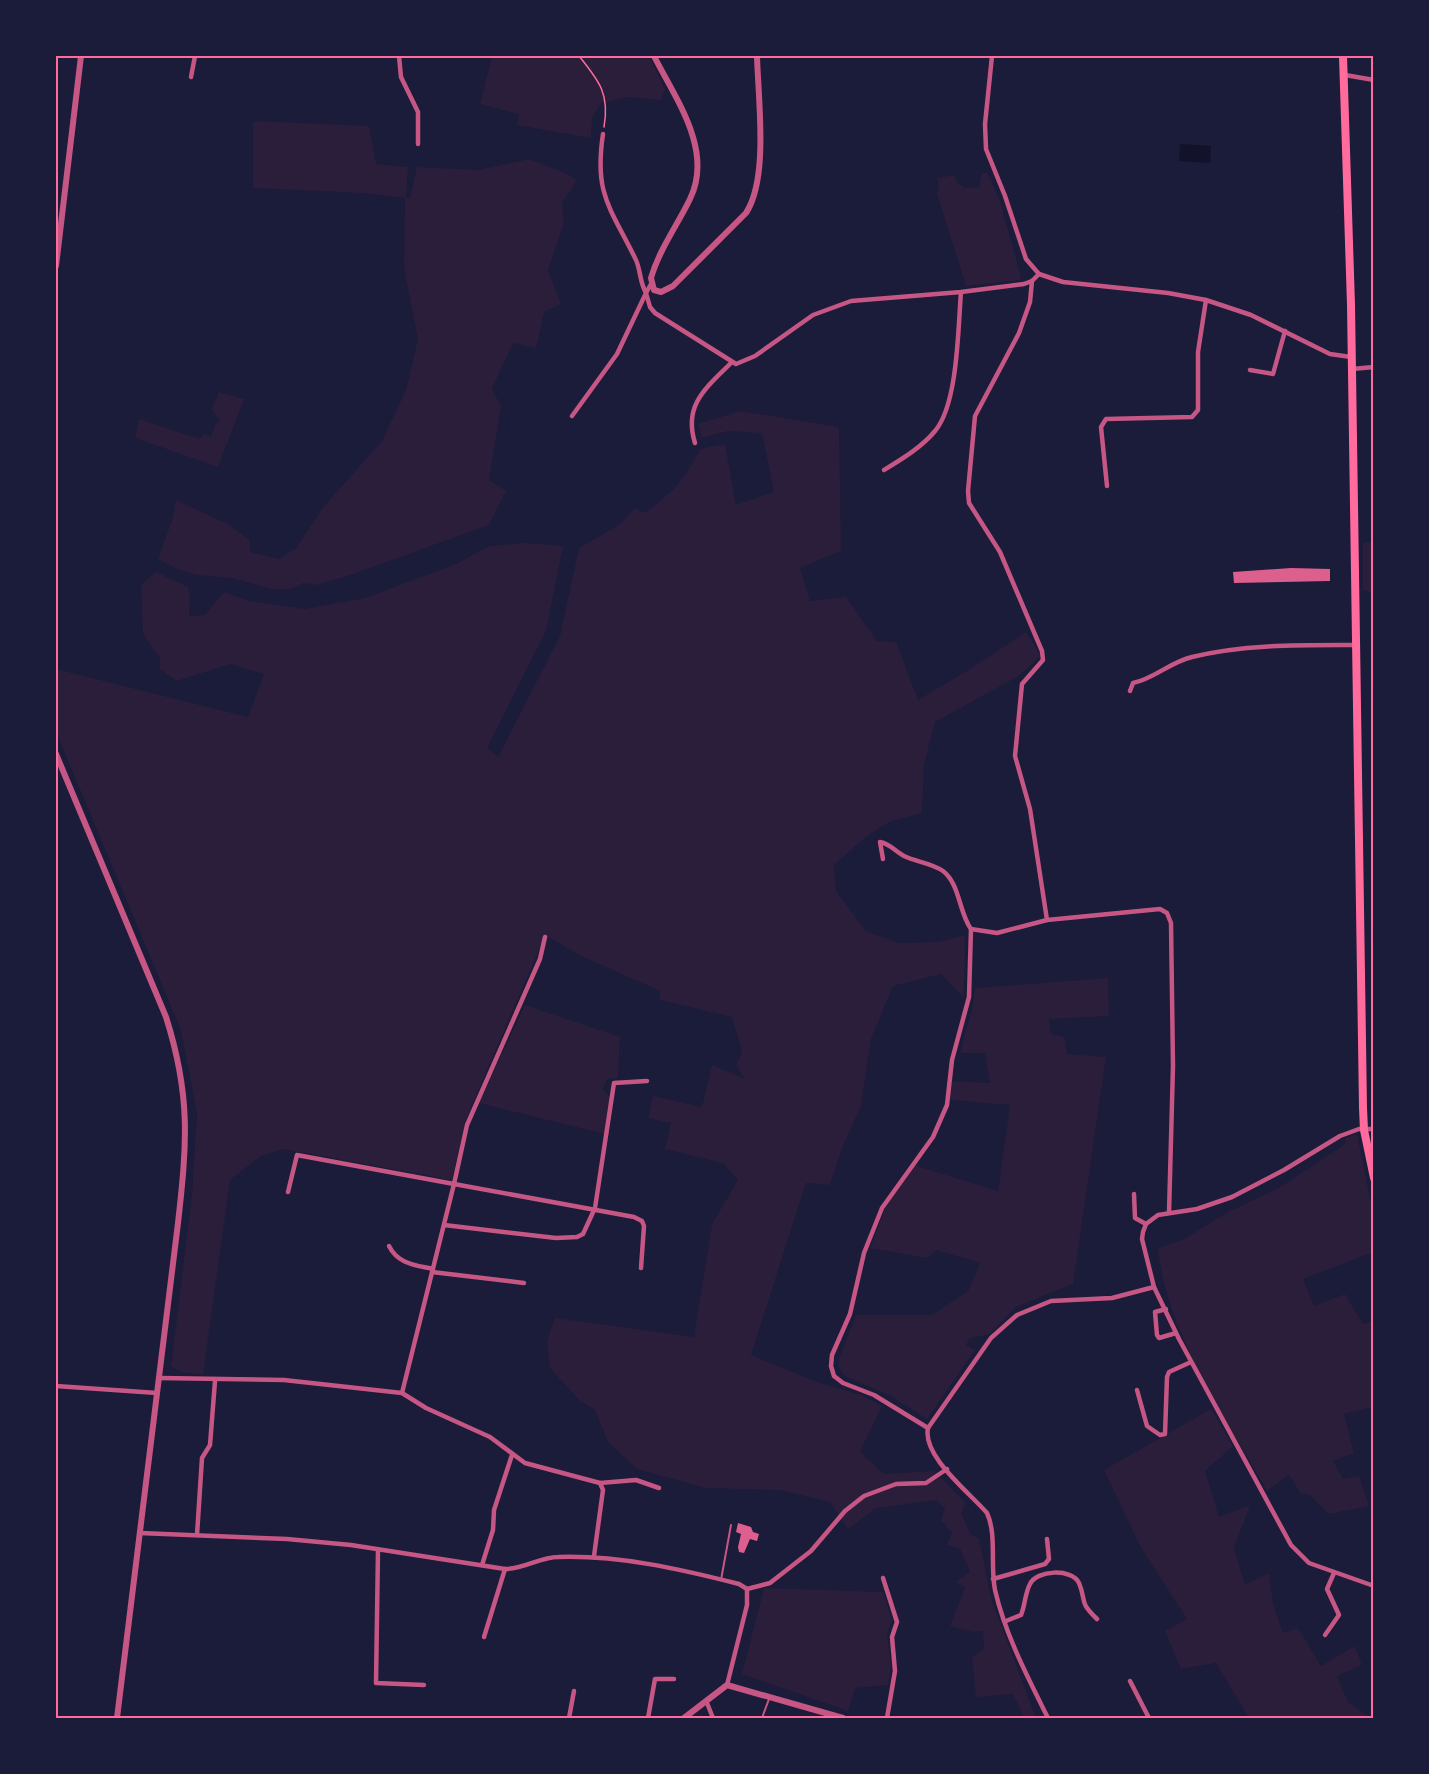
<svg xmlns="http://www.w3.org/2000/svg" width="1429" height="1774" font-family="Arial,sans-serif">
<rect width="100%" height="100%" fill="#1b1b3a"/>
<g fill="#2a1e3b">
<path d="M492,56H649L665,89L661,100L629,97L601,103L592,118L591,138L517,125L519,114L480,104Z"/>
<path d="M253,121L369,126L376,164L408,167L406,198H410L417,167L478,170L529,159L563,172L577,180L562,203L564,223L548,270L561,304L544,312L536,348L513,343L492,389L501,406L489,480L506,491L489,525L348,576L316,585L303,583L290,589H271L233,578L196,575L177,569L158,559L173,517L176,500L228,524L249,540L251,552L279,559L296,548L325,505L382,441L406,390L418,339L404,268L405,198L365,193L253,188Z"/>
<path d="M987,172L1000,201L1021,277L1020,280L966,286L937,194L939,187L937,178L955,175L957,182L965,188L979,187L982,174Z"/>
<path d="M219,392L244,399L218,467L135,438L139,419L200,439L203,434L211,437L216,423L220,421L212,409Z"/>
<path d="M740,411L839,427L841,551L800,568L810,601L846,597L877,641L896,642L918,700L970,669L1026,632L1041,656L1017,677L935,722L924,765L922,813L891,821L867,836L834,865L836,891L866,931L899,943L938,942L965,935L964,998L941,974L893,986L871,1039L861,1106L842,1148L830,1185L806,1183L751,1355L814,1381L861,1395L882,1406L860,1452L884,1474L934,1471L966,1503L961,1513L971,1535L979,1538L991,1598L1036,1718H1024L1013,1694L976,1697L972,1658L984,1648L983,1631L973,1632L950,1626L965,1587L955,1582L970,1572L960,1549L947,1545L952,1533L941,1520L945,1508L936,1500L876,1508L848,1529L830,1502L780,1490L706,1488L637,1469L608,1442L595,1410L579,1400L550,1368L547,1341L555,1318L694,1337L712,1224L738,1180L723,1163L665,1149L671,1123L648,1118L653,1096L702,1107L712,1065L745,1079L736,1066L742,1051L732,1017L660,1000V991L579,955L549,937L542,943L465,1121L452,1180L283,1149L261,1156L230,1180L203,1375L181,1372L171,1366L192,1195L197,1114L181,1030L56,732V669L248,717L264,674L230,664L177,681L160,669V658L143,634L141,585L156,572L188,587L190,599L189,616L205,615L224,592L249,601L305,609L365,598L456,564L489,546L524,543L563,546L546,631L487,748L498,757L560,636L579,548L619,525L635,508L644,513C672,494 685,479 700,449L725,444L736,505L774,492L762,433L728,431L701,438L698,424Z"/>
<path d="M1363,543H1373V593L1363,590Z"/>
<path d="M1108,978L1109,1016L1049,1019L1051,1034L1064,1037L1067,1054L1106,1057L1073,1284L1016,1307L990,1334L970,1338L966,1345L975,1350L927,1419L891,1396L845,1376L839,1368V1359L856,1315H932L968,1291L980,1263L936,1250L928,1258L870,1248L886,1207L914,1165L998,1191L1010,1105L950,1100L952,1081L990,1083L985,1053H960L973,1005L975,988Z"/>
<path d="M525,1005L620,1037L618,1078L607,1079L603,1090L611,1097L605,1134L479,1103Z"/>
<path d="M1357,1134L1373,1213V1252L1303,1279L1314,1306L1345,1294L1363,1324L1373,1321V1407L1344,1414L1354,1453L1333,1461L1343,1479L1359,1476L1369,1506L1329,1514L1310,1495L1301,1494L1289,1475L1267,1491C1225,1416 1167,1335 1158,1248L1184,1239L1228,1212L1279,1188L1344,1145L1346,1138Z"/>
<path d="M1211,1409L1233,1446L1205,1471L1219,1517L1250,1505L1234,1548L1245,1585L1269,1573L1273,1604L1283,1633L1298,1628L1321,1666L1355,1646L1362,1665L1337,1676L1348,1702L1371,1718H1249L1216,1663L1181,1669L1165,1631L1187,1619L1140,1546L1104,1470Z"/>
<path d="M764,1588L883,1592L892,1620L887,1632L891,1666L888,1685L855,1688L848,1711L742,1674Z"/>
</g>
<path fill="#12122b" d="M1180,144L1211,146L1210,163L1179,161Z"/>
<g fill="#dd5f8e">
<path d="M1291,568L1330,569V581L1234,583L1233,572Z"/>
<path d="M738,1523L751,1527L753,1532L759,1534L757,1541L750,1539L744,1553L739,1552L738,1547L741,1534L736,1532Z"/>
</g>
<g fill="none" stroke-linecap="round" stroke-linejoin="round">
<path stroke="#ff6b9d" stroke-width="1.5" d="M579,56C599,81 610,94 604,127"/>
<g stroke="#c65784" stroke-width="2">
<path d="M721,1580L731,1525"/>
<path d="M762,1718L769,1699"/>
</g>
<g stroke="#c65784" stroke-width="4.5">
<path d="M399,56L401,77L418,112V144"/>
<path d="M992,56L985,124L986,149L1005,196L1026,259L1039,274L1063,282L1168,293L1206,300L1251,315L1330,354L1351,357"/>
<path d="M1345,75L1374,80"/>
<path d="M191,77L195,56"/>
<path d="M1032,281L1030,302L1019,333L975,416L968,491L969,503L1000,552L1042,651L1043,660L1022,684L1015,756L1030,809L1047,920"/>
<path d="M651,284L646,293L650,307L655,313L736,364L755,356L813,315L851,301L961,292L1024,284L1032,281L1039,274"/>
<path d="M1352,369L1374,367"/>
<path d="M1250,370L1273,374L1285,331"/>
<path d="M572,416L617,354L646,293C639,281 641,269 635,258C610,207 594,194 603,134"/>
<path d="M695,443C683,405 706,388 731,363"/>
<path d="M884,470C902,459 922,447 935,431C958,404 958,328 961,292"/>
<path d="M1107,486L1101,427L1106,419L1192,417L1198,410V352L1206,300"/>
<path d="M1130,691L1133,683C1154,679 1170,662 1192,657C1244,644 1303,645 1357,645"/>
<path d="M883,859L880,842C889,843 896,852 904,856C916,862 932,863 943,871C960,884 959,913 971,929"/>
<path d="M1374,1129H1359L1340,1136L1284,1170L1232,1197L1197,1209L1158,1215L1146,1224L1143,1232L1142,1239L1154,1287L1179,1339L1291,1545L1309,1563L1374,1586"/>
<path d="M288,1192L297,1155L454,1184L467,1125L540,959L545,937"/>
<path d="M1134,1194L1135,1218L1146,1224"/>
<path d="M444,1225L556,1238L577,1237L583,1234L595,1208L614,1083L647,1081"/>
<path d="M389,1246C398,1264 415,1265 433,1269"/>
<path d="M432,1272L524,1283"/>
<path d="M1166,1309L1155,1312L1157,1335L1159,1338L1176,1333"/>
<path d="M159,1378L284,1380L402,1393L426,1408L490,1437L525,1463L600,1483L603,1490L594,1556"/>
<path d="M56,1386L157,1393"/>
<path d="M1137,1390L1147,1426L1160,1435L1165,1434L1167,1377L1169,1372L1191,1362"/>
<path d="M402,1393L454,1184L634,1217L642,1221L644,1226L641,1268"/>
<path d="M928,1428L874,1395L843,1383L834,1376L831,1366L832,1355L850,1314L864,1253L882,1208L933,1137L947,1105L952,1060L969,997L971,929L997,933L1047,920L1160,909L1167,913L1171,923L1173,1066L1169,1213"/>
<path d="M600,1483L636,1480L659,1488"/>
<path d="M140,1533L287,1539L351,1545L505,1569C524,1569 540,1557 558,1557C619,1555 680,1569 739,1584L747,1589"/>
<path d="M197,1535L202,1458L210,1445L215,1381"/>
<path d="M378,1550L376,1683L424,1685"/>
<path d="M482,1565L493,1530L494,1510L512,1455"/>
<path d="M883,1578L897,1622L892,1637L895,1671L887,1718"/>
<path d="M993,1579L1045,1564L1049,1559L1047,1539"/>
<path d="M747,1589L770,1583L811,1551L845,1511L864,1496L896,1484L926,1483L947,1469"/>
<path d="M1006,1621L1021,1615C1025,1606 1025,1593 1030,1584C1036,1570 1072,1568 1079,1583C1087,1602 1078,1601 1097,1619"/>
<path d="M1325,1635L1339,1615L1327,1589L1334,1573"/>
<path d="M484,1637L505,1569"/>
<path d="M1130,1681L1149,1718"/>
<path d="M727,1685L747,1605V1589"/>
<path d="M707,1703L713,1718"/>
<path d="M569,1718L574,1691"/>
<path d="M648,1718L655,1679H674"/>
<path d="M1048,1718C1028,1678 1005,1634 995,1590C990,1565 997,1535 987,1513C969,1492 922,1456 928,1428L991,1338L1017,1315L1051,1301L1112,1298L1154,1287"/>
</g>
<g stroke="#c65784" stroke-width="6">
<path d="M654,56C675,98 714,150 690,199C678,224 659,250 651,278L654,290L661,292L673,286L746,213C769,178 758,98 757,56"/>
<path d="M56,266L81,56"/>
<path d="M56,754L166,1017C191,1096 187,1143 178,1223L117,1718"/>
<path d="M684,1718L727,1685L843,1718"/>
</g>
<path stroke="#ff6b9d" stroke-width="8" d="M1343,56L1351,305L1363,1108L1364,1130L1374,1178"/>
</g>
<rect width="1429" height="1774" fill="none" stroke="#1b1b3a" stroke-width="114"/>
<rect x="57" y="57" width="1315" height="1660" fill="none" stroke="#ff6b9d" stroke-width="2"/>
</svg>
